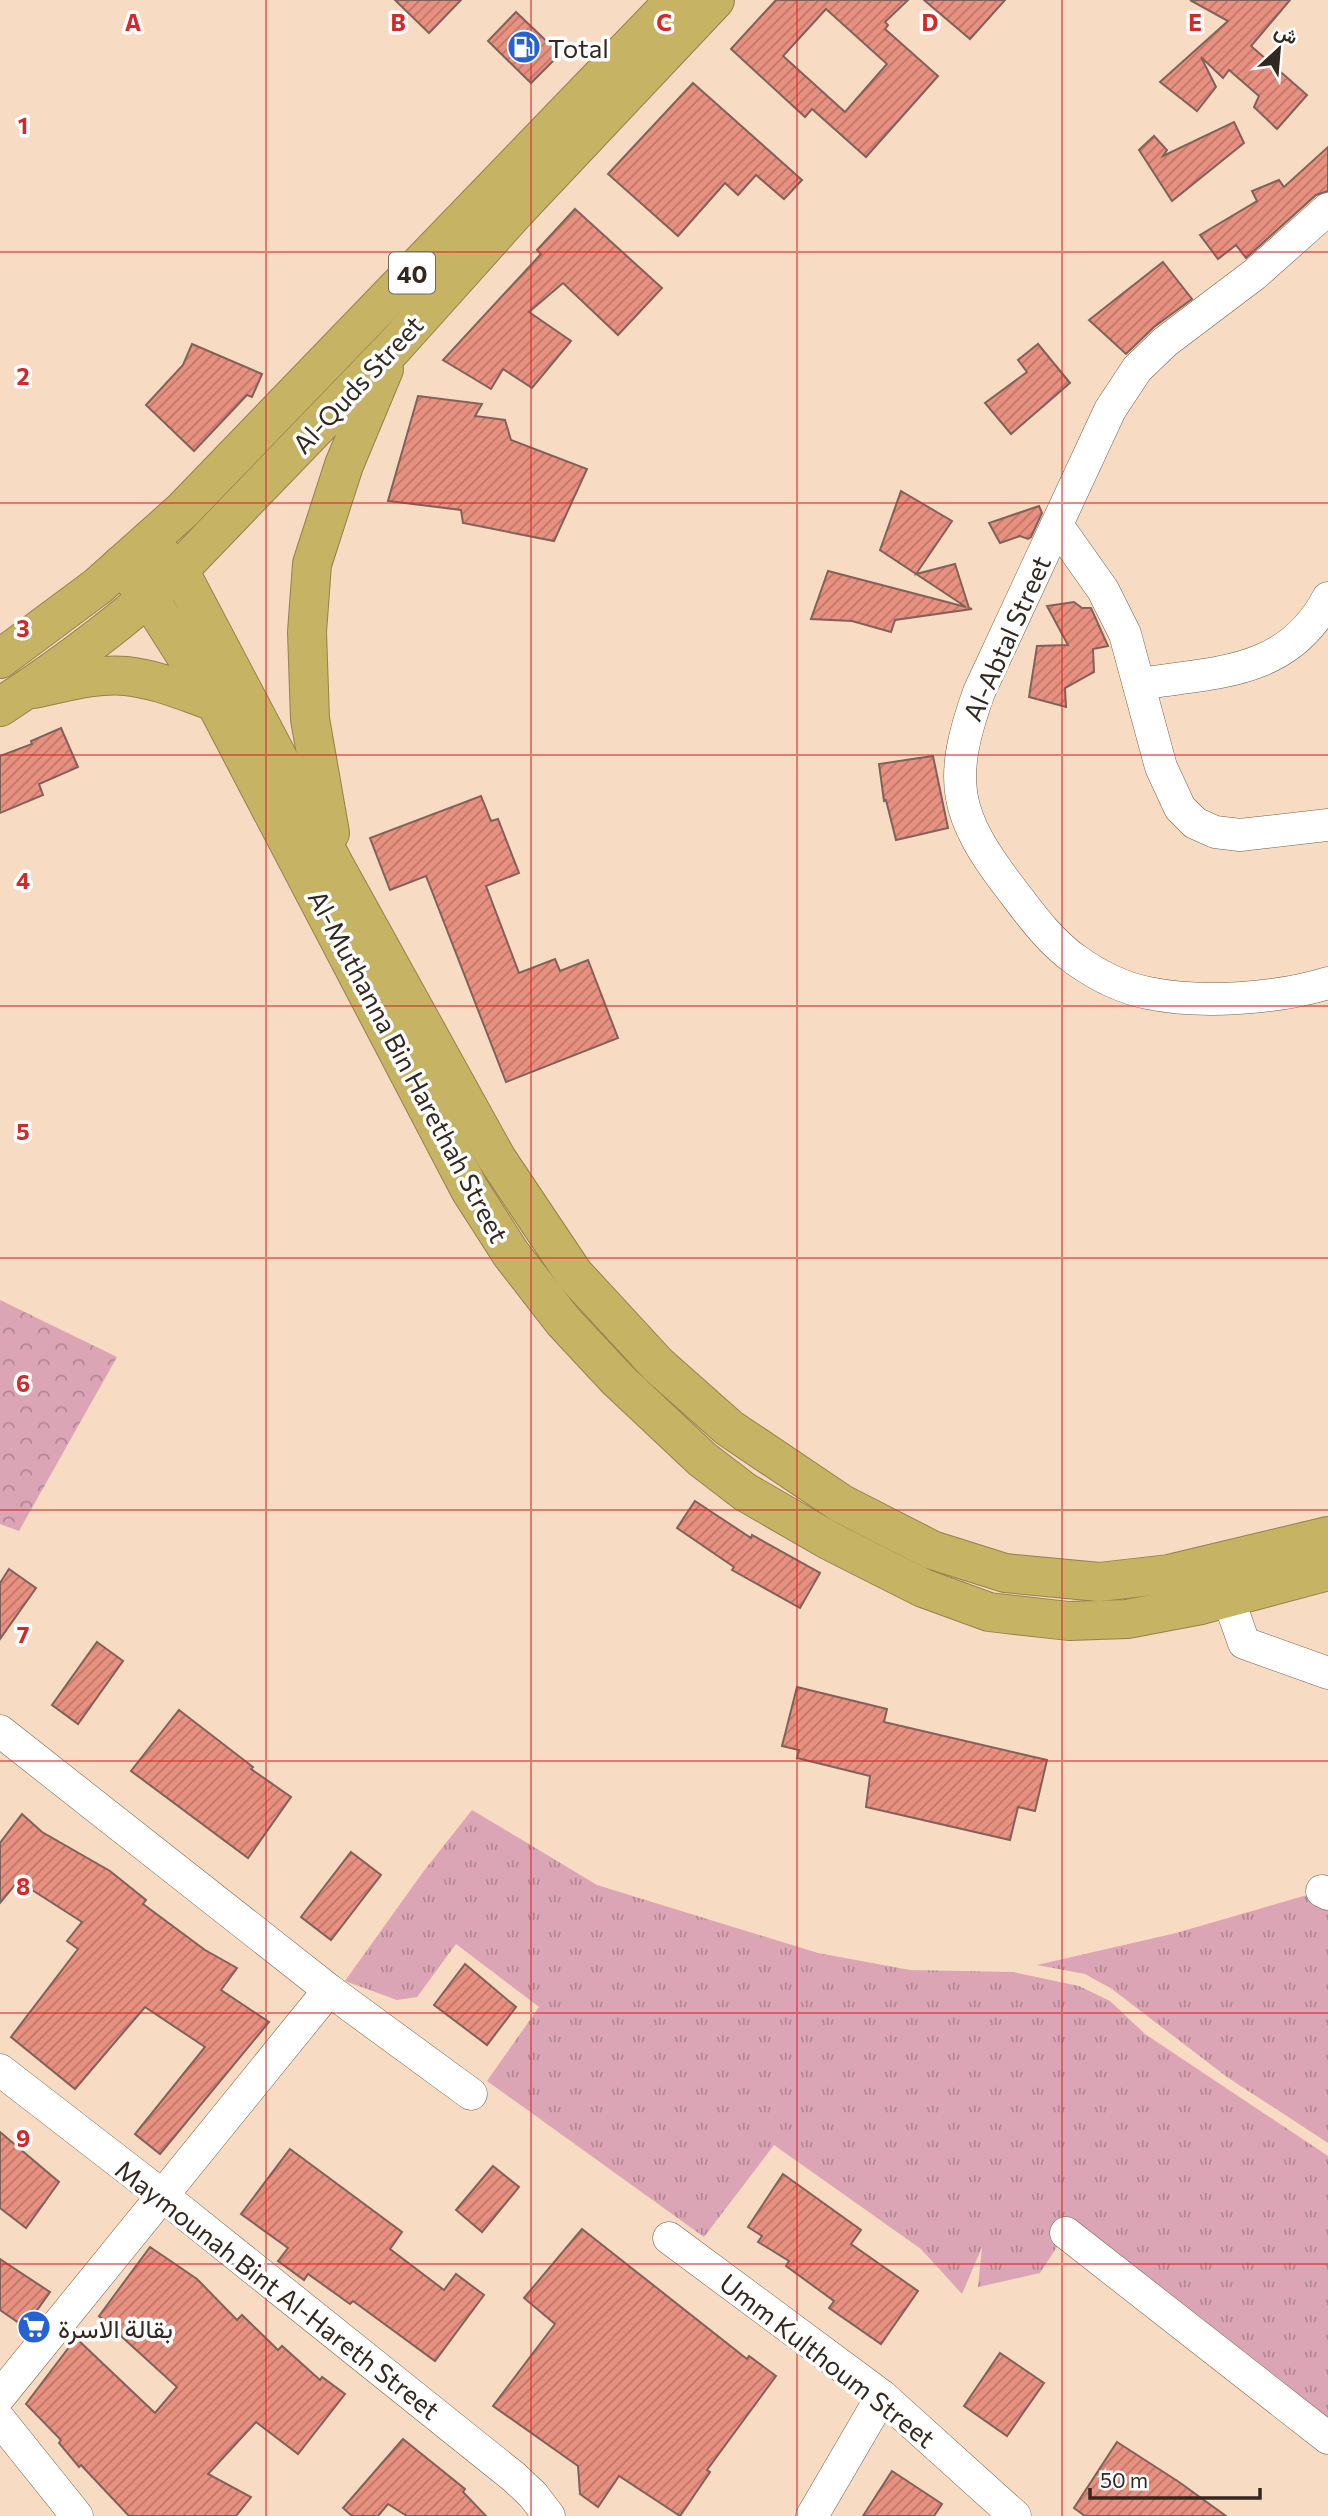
<svg xmlns="http://www.w3.org/2000/svg" width="1328" height="2516" font-family="Commissioner,Vazirmatn,sans-serif">
<defs>
<pattern id="grass-tufts" width="24" height="20" patternUnits="userSpaceOnUse" patternTransform="scale(1.75)"><rect width="24" height="20" fill="#dca5b5"/><path d="M3 7l-1-3M5 7V3M7 7l1-3M15 17l-1-3M17 17v-4M19 17l1-3" fill="none" stroke="#b38693"/></pattern>
<pattern id="forest-crowns" width="20" height="18" patternUnits="userSpaceOnUse" patternTransform="scale(1.75)"><rect width="20" height="18" fill="#dca5b5"/><path d="M2 6a3 3 0 1 1 6 0M12 15a3 3 0 1 1 6 0" fill="none" stroke="#b38693"/></pattern>
<pattern id="building-hatch" width="6" height="6" patternUnits="userSpaceOnUse" patternTransform="scale(1.75)"><rect width="6" height="6" fill="#e89181"/><path d="M-1 1l2-2M0 6l6-6M5 7l2-2" fill="none" stroke="#bd7669"/></pattern>
</defs>
<rect width="100%" height="100%" fill="#f7dbc2"/>
<g fill="url(#grass-tufts)">
<path d="M472,1810L597,1885L818,1953L910,1970L1013,1972L1079,1986L1110,2001L1145,2034L1328,2156V2428L1066,2233L1040,2273L978,2287L982,2247L962,2294L921,2249L774,2145L704,2237L487,2081L539,2007L456,1944L417,1997L397,2000L345,1981L423,1872Z"/>
<path d="M1328,1889V2143L1227,2077L1112,1989L1085,1974L1037,1965L1176,1933Z"/>
</g>
<path fill="url(#forest-crowns)" d="M0,1300L117,1357L19,1531L0,1524Z"/>
<g fill="url(#building-hatch)" stroke="#83615b" stroke-width="2" fill-rule="evenodd">
<path d="M395,0H461L429,33Z"/>
<path d="M776,0H908L885,22L888,25L885,29L938,76L866,157L812,109L805,117L731,49ZM826,9L887,64L845,112L783,56Z"/>
<path d="M924,0H1005L970,39Z"/>
<path d="M1190,0H1290L1251,46L1307,95L1277,129L1254,107L1259,96L1229,70L1223,78L1201,57L1216,87L1197,111L1160,82L1228,21Z"/>
<path d="M516,12L560,54L531,83L488,41Z"/>
<path d="M693,83L802,180L784,199L756,175L738,195L725,183L678,236L608,174Z"/>
<path d="M1234,122L1244,143L1172,201L1139,150L1154,136L1167,150L1163,156Z"/>
<path d="M1328,147V191L1316,195L1246,258L1236,245L1218,259L1200,235L1257,201L1252,191L1279,180L1284,187Z"/>
<path d="M575,209L662,288L618,335L563,283L529,312L571,341L532,388L503,369L491,389L443,360L541,254L537,250Z"/>
<path d="M1163,262L1192,299L1154,327L1126,354L1089,320Z"/>
<path d="M192,344L262,374L252,397L247,395L194,451L146,405L183,365Z"/>
<path d="M1038,344L1070,383L1011,434L985,403L1027,372L1018,360Z"/>
<path d="M418,396L482,404L475,416L505,420L511,440L587,469L554,541L463,523L461,510L388,501Z"/>
<path d="M901,491L952,521L916,574L955,564L969,608L972,609L895,620L891,632L852,621L811,619L828,571L966,607L880,550Z"/>
<path d="M1039,506L1042,513L1031,537L1028,539L1020,536L1000,543L989,523Z"/>
<path d="M1074,602L1082,608H1091L1108,646L1093,649L1094,672L1065,688L1066,707L1029,697L1037,646L1068,645L1047,606Z"/>
<path d="M61,728L78,767L39,784L43,795L0,813V756L32,744L31,741Z"/>
<path d="M933,756L948,828L896,840L886,800L884,801L879,764Z"/>
<path d="M481,796L491,821L498,819L519,873L486,886L519,973L555,959L560,971L588,960L618,1038L506,1082L426,876L390,890L370,838Z"/>
<path d="M695,1501L751,1538L752,1535L820,1573L800,1608L732,1570L734,1567L677,1528Z"/>
<path d="M9,1569L36,1588L0,1639V1583Z"/>
<path d="M97,1642L123,1661L78,1724L52,1705Z"/>
<path d="M797,1687L887,1709L884,1722L1047,1760L1035,1811L1018,1807L1010,1840L866,1807L870,1776L797,1758L799,1750L782,1746Z"/>
<path d="M179,1710L253,1767L251,1769L291,1797L248,1858L131,1771Z"/>
<path d="M22,1814L42,1832L110,1871L146,1900L143,1904L205,1950L237,1968L221,1990L269,2022L160,2154L135,2134L205,2047L145,2007L75,2089L11,2037L78,1949L67,1941L82,1922L18,1881L0,1903V1843Z"/>
<path d="M351,1852L381,1875L331,1940L301,1917Z"/>
<path d="M465,1964L516,2007L487,2045L434,2005Z"/>
<path d="M0,2132L59,2182L26,2228L0,2208Z"/>
<path d="M290,2149L402,2232L390,2249L444,2290L456,2274L484,2295L435,2361L353,2301L350,2304L308,2274L304,2280L278,2261L288,2248L241,2214Z"/>
<path d="M493,2166L519,2187L482,2232L456,2210Z"/>
<path d="M783,2174L861,2230L851,2244L918,2291L881,2344L829,2308L834,2301L786,2266L789,2261L758,2242L762,2236L748,2227Z"/>
<path d="M582,2229L747,2359L749,2356L776,2376L707,2470L710,2472L680,2516L619,2476L598,2507L580,2494L578,2466L493,2406L555,2324L524,2298Z"/>
<path d="M150,2247L197,2279L237,2320L242,2315L278,2350L282,2346L320,2380L322,2377L345,2394L298,2454L256,2422L208,2474L251,2497L236,2516H129L81,2465L79,2467L59,2443L61,2440L26,2404L76,2338L155,2413L177,2387L99,2316Z"/>
<path d="M0,2259L50,2292L25,2327L0,2310Z"/>
<path d="M1000,2353L1044,2383L1007,2436L964,2406Z"/>
<path d="M403,2439L465,2489L463,2492L486,2516H407L388,2504L378,2516H352L343,2508Z"/>
<path d="M1117,2442L1179,2482L1226,2516H1085L1074,2508Z"/>
<path d="M892,2471L942,2504L934,2516H863Z"/>
</g>
<g fill="none" stroke-linecap="round" stroke-linejoin="round">
<defs>
<g id="minor">
<path d="M1328,209L1255,274L1165,342L1137,369L1110,410L979,692C947,781 954,815 1011,889C1030,914 1050,942 1076,960C1097,975 1123,988 1148,993C1201,1004 1276,999 1328,983"/>
<path d="M1057,525L1103,590L1125,634L1161,767L1180,808L1195,823L1215,832L1240,835L1328,825"/>
<path d="M1139,684C1215,672 1288,675 1328,598"/>
<path d="M1228,1598L1244,1643L1328,1673"/>
<path d="M0,1731L329,1990L471,2094"/>
<path d="M1322,1891L1328,1894"/>
<path d="M0,2070L163,2196L514,2477L533,2495L549,2516"/>
<path d="M1066,2233L1328,2438"/>
<path d="M669,2238L882,2396L1015,2516"/>
<path d="M0,2396L329,1990"/>
<path d="M0,2420L77,2516"/>
<path d="M812,2516L882,2396"/>
</g>
<g id="highway">
<path d="M147,543L179,570L335,866L497,1159L574,1274L658,1365L729,1428L842,1504L932,1550L1005,1573L1099,1582L1169,1574L1328,1536"/>
<path d="M121,565L149,598L215,702L470,1190L511,1254L563,1321L618,1380L702,1459L745,1492L830,1541L923,1588L989,1612L1069,1621L1127,1619L1201,1605L1328,1571"/>
<path d="M0,659L98,586L183,510L675,0"/>
<path d="M34,689C63,683 96,673 126,676C156,679 186,692 215,702"/>
<path d="M0,707C63,666 124,620 179,570L394,347L516,211L715,0"/>
<path d="M330,833L310,719L307,632L312,564L344,465L384,369"/>
</g>
</defs>
<use href="#minor" stroke="#78604a" stroke-width="33"/>
<use href="#highway" stroke="#93824c" stroke-width="40"/>
<use href="#minor" stroke="#fff" stroke-width="32"/>
<use href="#highway" stroke="#c6b364" stroke-width="38"/>
</g>
<path fill="none" stroke="#d62828" stroke-width="2" stroke-opacity="0.55" d="M266,0V2516M531,0V2516M797,0V2516M1062,0V2516M0,252H1328M0,503H1328M0,755H1328M0,1006H1328M0,1258H1328M0,1510H1328M0,1761H1328M0,2013H1328M0,2264H1328"/>
<defs>
<symbol id="fuel-disc" viewBox="-11 -11 22 22"><circle r="9.5" fill="#2763d0" stroke="#fff"/><path d="M-5.5-6h7V0h2V4h1.3V-2.5L3-4.5l.8-.8L6-3V5H2.5V1h-1V6h-7ZM-4.2-4.7v3.2H.2V-4.7Z" fill="#fff"/></symbol>
<symbol id="supermarket-disc" viewBox="-11 -11 22 22"><circle r="9.5" fill="#2763d0" stroke="#fff"/><path d="M-6-5.5h2.5l.6 2H6L4.5 2H-2.5L-4.4-4H-6ZM-1.5 3.2a1.3 1.3 0 1 0 .1 0ZM3 3.2a1.3 1.3 0 1 0 .1 0Z" fill="#fff"/></symbol>
</defs>
<g fill-rule="evenodd">
<use href="#fuel-disc" x="505" y="28" width="38" height="38"/>
<use href="#supermarket-disc" x="15" y="2308" width="38" height="38"/>
</g>
<g text-anchor="middle" dominant-baseline="central" stroke-width="7" stroke-linejoin="round" paint-order="stroke">
<rect fill="#fff" stroke="#706862" stroke-width="2" x="389" y="252.5" width="46" height="41" rx="5"/>
<g font-size="24" font-weight="bold" fill="#33281f">
<text x="412" y="273">40</text>
</g>
<g font-size="26" fill="#33281f" stroke="#fff" text-anchor="start">
<text x="548" y="47">Total</text>
<text x="58" y="2327">بقالة الاسرة</text>
</g>
<g font-size="26" fill="#33281f" stroke="#fff">
<text transform="translate(357 384) rotate(-47)">Al-Quds Street</text>
<text transform="translate(1006 638) rotate(-66)">Al-Abtal Street</text>
<text transform="translate(409 1066) rotate(62)">Al-Muthanna Bin Harethah Street</text>
<text transform="translate(278 2289) rotate(38)">Maymounah Bint Al-Hareth Street</text>
<text transform="translate(828 2360) rotate(38)">Umm Kulthoum Street</text>
</g>
</g>
<g font-size="23" text-anchor="middle" font-weight="bold" fill="#d62828" stroke="#fff" stroke-width="7" stroke-linejoin="round" paint-order="stroke">
<text x="133" y="31">A</text>
<text x="398" y="31">B</text>
<text x="664" y="31">C</text>
<text x="930" y="31">D</text>
<text x="1195" y="31">E</text>
<text x="23" y="134">1</text>
<text x="23" y="385">2</text>
<text x="23" y="637">3</text>
<text x="23" y="889">4</text>
<text x="23" y="1140">5</text>
<text x="23" y="1392">6</text>
<text x="23" y="1643">7</text>
<text x="23" y="1895">8</text>
<text x="23" y="2147">9</text>
</g>
<g transform="translate(1279 49) rotate(26)" stroke="#ffffff" stroke-width="5" paint-order="stroke">
<path d="M0-5L12 26L0 18L-12 26Z" fill="#33281f"/>
<text y="-10" font-size="19" font-weight="bold" text-anchor="middle" fill="#33281f">ش</text>
</g>
<path d="M1090 2488v10h170v-10" fill="none" stroke="#33281f" stroke-width="3.5"/>
<text x="1100" y="2488" font-size="21" fill="#33281f" stroke="#ffffff" stroke-width="5" paint-order="stroke">50 m</text>
</svg>
